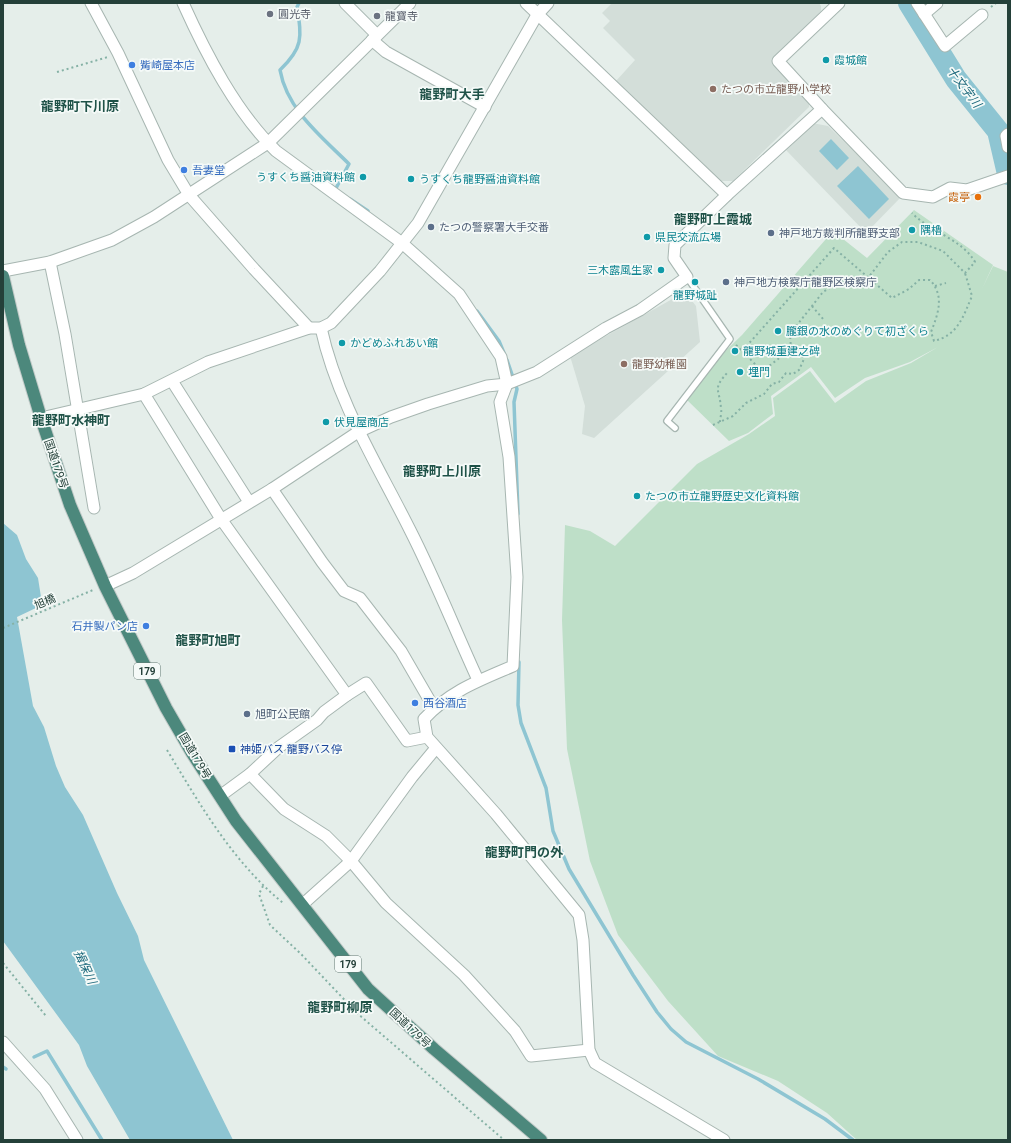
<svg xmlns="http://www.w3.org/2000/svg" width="1011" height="1143" font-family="Roboto,'Noto Sans JP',sans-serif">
<rect width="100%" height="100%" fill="#e5eeea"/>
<g fill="#d3ded9">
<path d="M612,3H819L821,6V11L772,60L809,98V107L733,181H719L616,81L635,60L603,28L610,21L602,13Z"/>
<path d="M812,123L828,126L901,197L866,233L785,149Z"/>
<path d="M685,292L696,306L700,342L594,438L582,434L585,406L570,356Z"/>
</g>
<path fill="#bedfc8" d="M914,210L993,265L982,289L993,266L1008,272V1140H857L827,1113L778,1081L718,1056L668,1001L618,935L590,861L567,749L562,620L565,525L590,531L615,546L697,464L749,434L775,416L773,398L810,371L835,403L866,381L911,363L938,347L910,362L865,378L835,398L811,367L771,396L773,414L748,433L729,441L686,399L714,362L742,335L833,231L867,258Z"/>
<g fill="#8ec5d2">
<path d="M831,139L849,158L837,170L819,151Z"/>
<path d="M858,166L889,199L869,219L837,186Z"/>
<path d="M3,523L17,535L26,559L38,578L41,597L38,607L17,617L33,706L44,727L56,766L65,787L83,815L117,893L138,936L144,960L233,1140H130L87,1066L79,1045L3,941Z"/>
</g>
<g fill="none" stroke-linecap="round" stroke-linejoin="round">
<g stroke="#8ec5d2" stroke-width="3.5">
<path d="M299,3L297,7C302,38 303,48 280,70C287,110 322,137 349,164L335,190"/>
<path d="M350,199L368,211"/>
<path d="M477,311L499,341L504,353"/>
<path d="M507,360L517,389L514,402L518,514"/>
<path d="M519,662L518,705L521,723L546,788L553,831L569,869L633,975L657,1012L671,1029L686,1042L758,1079L825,1119L853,1140"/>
<path d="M34,1057L47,1051L102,1140"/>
<path d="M3,1067L6,1069"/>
</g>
<path stroke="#8ec5d2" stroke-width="22" d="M909,3L956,79L998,131L1008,174"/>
<defs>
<path id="service" d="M675,428L667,421L730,339L687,277"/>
<g id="minor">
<path d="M91,3L118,53L168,160L189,195L254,269L309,328"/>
<path d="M183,3C206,54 236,112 276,151L402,243L459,294L501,357L507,384L500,402L509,457L517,577L513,666C478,681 450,691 424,719L427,737L496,814L579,915L583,940L589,1050L595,1063L724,1140"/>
<path d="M345,3L377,35"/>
<path d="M526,3L727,195"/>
<path d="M839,3L778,61L822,109L903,193L933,197L950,188L967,190L1008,176"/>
<path d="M917,3L945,46L982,15"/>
<path d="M924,14L937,3"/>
<path d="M372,40L386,52L485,107"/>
<path d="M1008,134L1006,136L1008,147"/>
<path d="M50,262L65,334L94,508"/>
<path d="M3,271L50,262L112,240L154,217L268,143L410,3"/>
<path d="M321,328C337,401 377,464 410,530C435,579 455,630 478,680"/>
<path d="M172,381L249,502"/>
<path d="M144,394L221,519L347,695L366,683L407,741L427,737"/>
<path d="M41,418L144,394L208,362L309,328H321L331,323L380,271L418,223L537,15L548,3"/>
<path d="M272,489L322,562L344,591L360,598L401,651L434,708"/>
<path d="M105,586L133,573L272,489L358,432L391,417L428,404L487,386L507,384L537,372L606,328L640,310L687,277L674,258L675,245L727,195L822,109"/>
<path d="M250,774L284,809L326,836L351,861L386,903L464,975L515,1031L531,1056L589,1050"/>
<path d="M220,796L250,774L279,747L317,720L324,712L347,695"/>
<path d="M302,905L351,861L412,777L436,748"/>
<path d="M3,1042L45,1089L77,1140"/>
</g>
<path id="trunk" d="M3,276L19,345L41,418L70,505L105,586L166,708L192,753L236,821L368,989L434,1049L541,1140"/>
</defs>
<use href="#service" stroke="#a7b6b1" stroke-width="8"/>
<use href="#minor" stroke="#a7b6b1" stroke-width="13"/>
<use href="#trunk" stroke="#c2cac8" stroke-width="14"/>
<g stroke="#85b1a5" stroke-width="2" stroke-dasharray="2 3" stroke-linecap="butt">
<path d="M991,7L996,3"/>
<path d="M57,72L108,57"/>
<path d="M809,281L811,282"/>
<path d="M935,286L946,283"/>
<path d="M812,306L823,319"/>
<path d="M736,345L759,368L764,370L791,349"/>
<path d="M791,349L790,334L823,292L842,281L868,278L888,252L902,242H918L943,251L965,273L975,262C962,239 930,232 912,213"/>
<path d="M743,350L834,248L892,298L909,289L919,280H930C945,296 938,314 931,332L934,341C958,335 963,317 972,296L965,273"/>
<path d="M720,422C720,418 722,413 721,409C720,388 711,390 729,371"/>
<path d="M713,425L733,416L746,403L764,394L772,384L779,382L786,373L793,374L799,370L804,359L801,353L791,349"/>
<path d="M3,628L93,590"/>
<path d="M167,750C201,806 232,861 283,903"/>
<path d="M263,886L259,894L270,925L301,954L357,1013L504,1140"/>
<path d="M3,963L46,1016"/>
</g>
<use href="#service" stroke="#fff" stroke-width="5.5"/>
<use href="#minor" stroke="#fff" stroke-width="11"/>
<use href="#trunk" stroke="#4c887c" stroke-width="12"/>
</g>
<g fill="#6b7280" stroke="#f5faf8" stroke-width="1.5">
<circle cx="270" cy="14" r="4"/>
<circle cx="377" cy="16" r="4"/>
</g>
<g fill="#0f9aa8" stroke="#f5faf8" stroke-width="1.5">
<circle cx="826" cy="60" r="4"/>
<circle cx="363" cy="177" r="4"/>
<circle cx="411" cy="179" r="4"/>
<circle cx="912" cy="230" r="4"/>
<circle cx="647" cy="237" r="4"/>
<circle cx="661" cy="270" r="4"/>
<circle cx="695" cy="282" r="4"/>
<circle cx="778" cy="331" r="4"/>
<circle cx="342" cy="343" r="4"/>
<circle cx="735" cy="351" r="4"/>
<circle cx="740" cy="372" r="4"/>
<circle cx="326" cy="422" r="4"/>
<circle cx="637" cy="496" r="4"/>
</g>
<g fill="#3f7fe0" stroke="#f5faf8" stroke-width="1.5">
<circle cx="132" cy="65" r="4"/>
<circle cx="184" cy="170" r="4"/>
<circle cx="146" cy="626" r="4"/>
<circle cx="415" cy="703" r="4"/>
</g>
<g fill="#8d6e63" stroke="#f5faf8" stroke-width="1.5">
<circle cx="713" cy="89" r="4"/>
<circle cx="624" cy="364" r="4"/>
</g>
<circle fill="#e8710a" stroke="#f5faf8" stroke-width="1.5" cx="978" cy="197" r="4"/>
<g fill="#5c6f8a" stroke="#f5faf8" stroke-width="1.5">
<circle cx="431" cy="227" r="4"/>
<circle cx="771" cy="233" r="4"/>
<circle cx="726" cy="282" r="4"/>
<circle cx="247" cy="714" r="4"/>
</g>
<rect fill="#1a4fb4" stroke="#f5faf8" stroke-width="1.5" x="228" y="745" width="8" height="8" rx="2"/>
<g text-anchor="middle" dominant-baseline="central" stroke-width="3.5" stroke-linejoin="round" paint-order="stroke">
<g fill="#f5faf8" stroke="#637872" stroke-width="1">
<rect x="134" y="663" width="26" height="16" rx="3"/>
<rect x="335" y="956" width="26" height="16" rx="3"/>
</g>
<g font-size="10" font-weight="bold" fill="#244039">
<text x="147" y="671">179</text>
<text x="348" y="964">179</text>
</g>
<g font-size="11" fill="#5b616d" stroke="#f5faf8" text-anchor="start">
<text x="278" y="14">圓光寺</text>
<text x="385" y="16">龍寶寺</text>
</g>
<g font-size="11" fill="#0d838f" stroke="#f5faf8" text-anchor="start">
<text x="834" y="60">霞城館</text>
<text x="355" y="177" text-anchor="end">うすくち醤油資料館</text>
<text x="419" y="179">うすくち龍野醤油資料館</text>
<text x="920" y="230">隅櫓</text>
<text x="655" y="237">県民交流広場</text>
<text x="653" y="270" text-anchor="end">三木露風生家</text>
<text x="695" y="295" text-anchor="middle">龍野城趾</text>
<text x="786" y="331">朧銀の水のめぐりて初ざくら</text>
<text x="350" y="343">かどめふれあい館</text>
<text x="743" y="351">龍野城重建之碑</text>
<text x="748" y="372">埋門</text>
<text x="334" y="422">伏見屋商店</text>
<text x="645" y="496">たつの市立龍野歴史文化資料館</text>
</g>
<g font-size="11" fill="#366cbe" stroke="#f5faf8" text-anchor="start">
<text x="140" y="65">觜崎屋本店</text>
<text x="192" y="170">吾妻堂</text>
<text x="138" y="626" text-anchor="end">石井製パン店</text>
<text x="423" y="703">西谷酒店</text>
</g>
<g font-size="11" fill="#785e54" stroke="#f5faf8" text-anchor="start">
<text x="721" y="89">たつの市立龍野小学校</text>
<text x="632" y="364">龍野幼稚園</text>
</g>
<g font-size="11" fill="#c56008" stroke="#f5faf8" text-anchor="end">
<text x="970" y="197">霞亭</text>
</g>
<g font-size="11" fill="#4e5e75" stroke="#f5faf8" text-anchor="start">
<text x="439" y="227">たつの警察署大手交番</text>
<text x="779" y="233">神戸地方裁判所龍野支部</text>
<text x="734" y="282">神戸地方検察庁龍野区検察庁</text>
<text x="255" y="714">旭町公民館</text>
</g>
<g font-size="11" fill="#244039" stroke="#f5faf8">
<text transform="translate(56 464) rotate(71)">国道179号</text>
<text transform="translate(45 602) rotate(-23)">旭橋</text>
<text transform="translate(195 756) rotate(59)">国道179号</text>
<text transform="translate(410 1028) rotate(43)">国道179号</text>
</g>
<g font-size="11" fill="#164399" stroke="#f5faf8" text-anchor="start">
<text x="240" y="749">神姫バス 龍野バス停</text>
</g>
<g font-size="12" font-style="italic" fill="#1d697c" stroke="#f5faf8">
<text transform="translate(964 87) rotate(53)">十文字川</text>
<text transform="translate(85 967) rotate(65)">揖保川</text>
</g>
<g font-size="13" font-weight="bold" fill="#1f5248" stroke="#f5faf8">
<text x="452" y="94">龍野町大手</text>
<text x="80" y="106">龍野町下川原</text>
<text x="713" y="219">龍野町上霞城</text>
<text x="71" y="420">龍野町水神町</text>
<text x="442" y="471">龍野町上川原</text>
<text x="208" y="640">龍野町旭町</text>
<text x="524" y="852">龍野町門の外</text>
<text x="340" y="1007">龍野町柳原</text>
</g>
</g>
<rect width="1011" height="1143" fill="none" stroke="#244039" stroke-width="8"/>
</svg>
